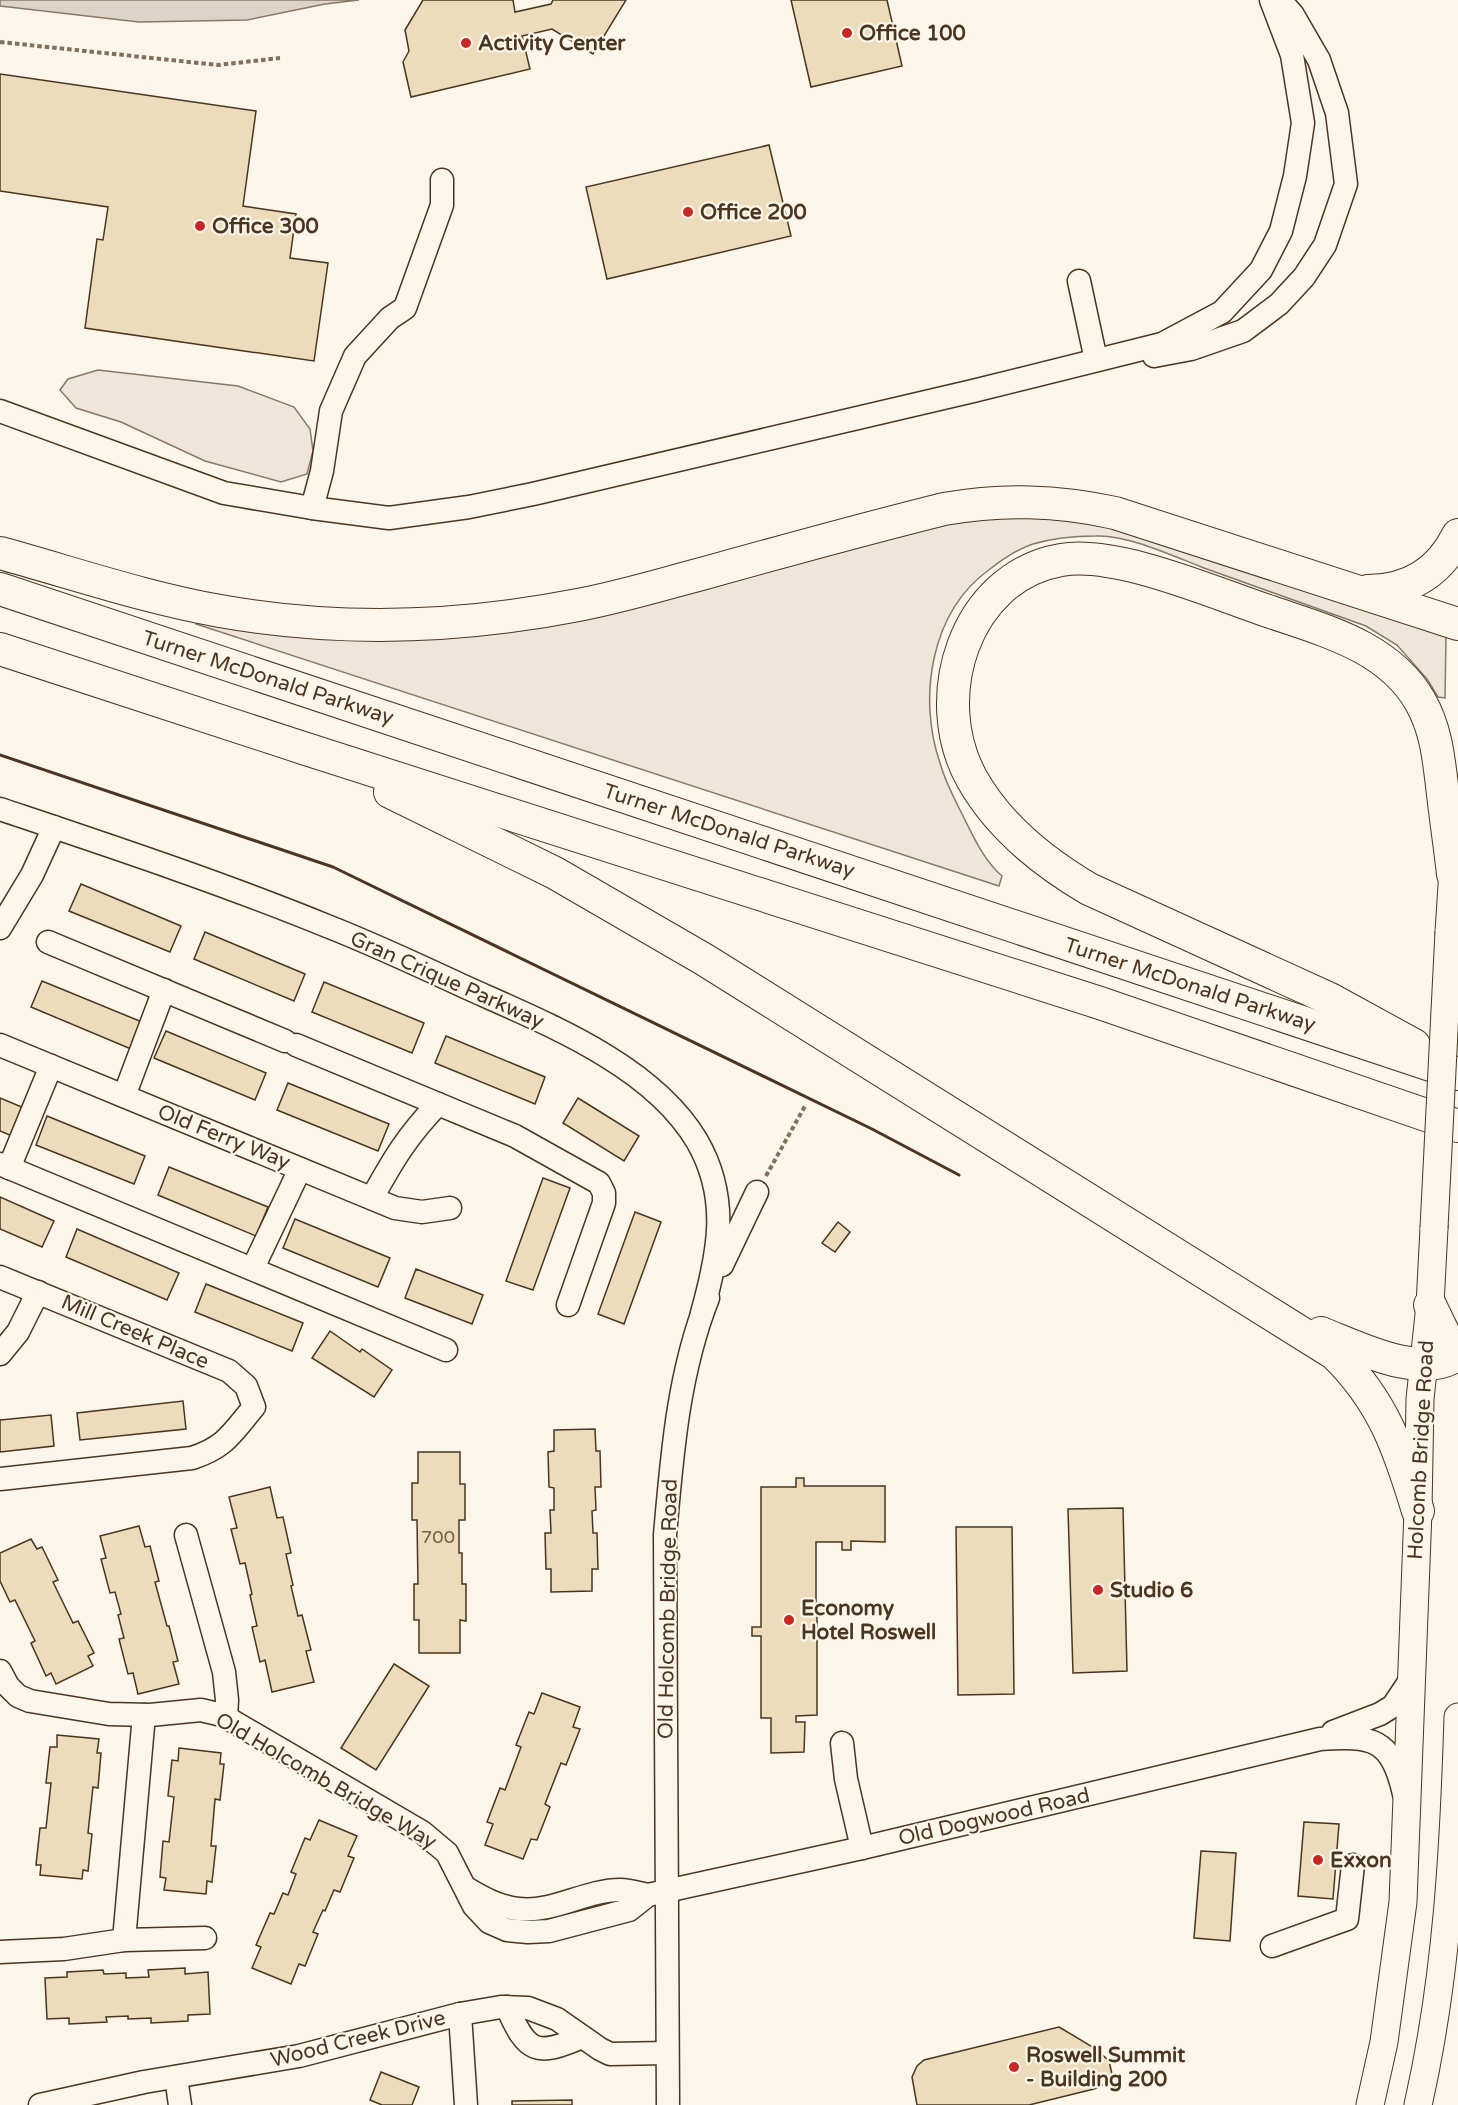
<svg xmlns="http://www.w3.org/2000/svg" width="1458" height="2105" font-family="'Varela Round',sans-serif">
<rect width="100%" height="100%" fill="#fbf6e9"/>
<g fill="#ede6d9" stroke="#887966" stroke-width="1.5">
<path d="M98,370L238,386L294,407L310,429L313,451L307,474L281,482L205,461L121,422L76,408L60,390L68,379Z"/>
<path d="M962,513L1091,518L1446,636L1445,698L1438,697L1427,679L1397,645L1366,626C1312,607 1258,587 1204,568C1175,557 1126,534 1096,536C1075,536 1053,538 1033,544C1017,549 1003,559 990,569C930,612 917,699 941,766C945,780 952,794 959,808C971,831 982,859 1002,876L999,886L196,624L200,616L377,632Z"/>
</g>
<path fill="#dcd4c6" stroke="#887966" stroke-width="1.5" d="M0,0H359L325,4L247,20L139,22L0,6Z"/>
<g fill="#ecdcbc" stroke="#4a3520" stroke-width="1.5">
<path d="M423,0H513L515,12L551,4L553,0H626L593,54L552,29L522,36L530,69L411,97L403,62L409,51L405,30Z"/>
<path d="M791,0H887L902,66L811,87Z"/>
<path d="M0,74L256,111L243,206L296,214L290,258L328,263L314,361L85,328L97,239L103,240L108,207L0,191Z"/>
<path d="M769,145L791,236L607,279L586,187Z"/>
<path d="M81,884L181,926L170,952L69,911Z"/>
<path d="M205,932L305,974L294,1001L194,959Z"/>
<path d="M42,981L142,1022L131,1049L31,1007Z"/>
<path d="M324,982L424,1023L412,1053L312,1012Z"/>
<path d="M166,1031L266,1073L255,1100L154,1058Z"/>
<path d="M446,1036L545,1077L535,1104L435,1063Z"/>
<path d="M288,1083L389,1124L378,1151L277,1110Z"/>
<path d="M0,1098L24,1108L12,1136L0,1131Z"/>
<path d="M578,1098L639,1136L624,1161L563,1123Z"/>
<path d="M47,1116L145,1156L134,1184L36,1145Z"/>
<path d="M169,1167L268,1207L256,1236L158,1195Z"/>
<path d="M543,1178L570,1188L533,1290L506,1281Z"/>
<path d="M0,1197L54,1221L42,1247L0,1229Z"/>
<path d="M635,1212L661,1222L624,1324L598,1314Z"/>
<path d="M295,1219L390,1258L378,1287L283,1248Z"/>
<path d="M838,1222L850,1232L835,1252L822,1243Z"/>
<path d="M77,1229L179,1273L167,1300L66,1257Z"/>
<path d="M416,1269L483,1295L472,1324L405,1298Z"/>
<path d="M206,1284L303,1323L292,1351L195,1312Z"/>
<path d="M330,1331L360,1352L362,1349L392,1370L374,1397L312,1358Z"/>
<path d="M183,1401L186,1429L80,1440L77,1413Z"/>
<path d="M51,1415L54,1446L0,1452V1420Z"/>
<path d="M595,1429L596,1451H600L601,1487H595L596,1510L592,1511L593,1533H597L598,1569H592V1591L551,1592V1569H546L545,1533H551L550,1510H554V1488L549,1487L548,1452L554,1451V1430Z"/>
<path d="M418,1452H460V1484H465V1520H459V1553H462V1584H466V1621L460,1620V1653H419V1620H414V1584H418L417,1520H412V1483H418Z"/>
<path d="M796,1478H804V1486H885V1542L851,1541V1550H842V1542H816V1605H825V1614H817V1715L796,1716V1722H805L804,1752L771,1753V1718H761V1636H752V1627H761V1487H796Z"/>
<path d="M270,1487L277,1518L283,1517L291,1553L286,1554L293,1585L291,1586L298,1616L302,1615L311,1650L306,1651L314,1682L272,1692L265,1660L260,1662L252,1627L257,1626L250,1595L252,1594L245,1563L240,1564L231,1529L237,1528L229,1497Z"/>
<path d="M1123,1508L1127,1671L1073,1673L1068,1509Z"/>
<path d="M139,1526L145,1547L150,1546L159,1581L155,1582L167,1626H169L178,1661L173,1662L179,1684L138,1694L133,1673L128,1674L119,1639L124,1638L118,1615L121,1614L115,1592L110,1593L101,1559L106,1558L100,1536Z"/>
<path d="M956,1527H1012L1014,1694L958,1695Z"/>
<path d="M31,1539L37,1549L42,1547L58,1580L53,1582L73,1623L78,1621L94,1653L88,1656L93,1666L56,1684L51,1673L46,1676L31,1643L35,1641L15,1600L10,1602L0,1581V1553Z"/>
<path d="M394,1664L429,1686L376,1770L341,1748Z"/>
<path d="M542,1693L580,1707L573,1727L580,1729L566,1765L561,1763L545,1804L550,1807L537,1840L531,1839L523,1859L485,1845L493,1824L487,1822L500,1788L505,1790L521,1747L516,1745L529,1712L534,1714Z"/>
<path d="M57,1735L99,1739L97,1753H101L98,1788L93,1787L88,1833L92,1834L88,1871L83,1870L82,1879L40,1875L41,1865H36L40,1828H46L51,1783H46L50,1747H57Z"/>
<path d="M179,1748L221,1753L220,1764H224L220,1800L215,1799L211,1846H216L212,1882L207,1881L206,1894L164,1890L166,1878L160,1877L163,1841L169,1842L174,1797L168,1796L172,1760L178,1761Z"/>
<path d="M319,1820L357,1836L348,1856L354,1858L340,1892L334,1890L325,1911L323,1910L313,1932L318,1934L305,1966L299,1964L291,1984L252,1968L261,1947L256,1945L270,1913L274,1914L283,1893L288,1895L296,1874L291,1872L305,1838L310,1840Z"/>
<path d="M1304,1822L1339,1824L1333,1899L1298,1896Z"/>
<path d="M1201,1851L1236,1853L1230,1941L1194,1938Z"/>
<path d="M185,1968V1974L208,1972L210,2014L188,2015V2021L151,2023V2018L128,2019V2016L106,2017L107,2022L69,2024V2018L47,2019L45,1978L67,1977V1972L103,1970L104,1974L126,1973V1978L149,1977L148,1970Z"/>
<path d="M1059,2027L1096,2049L1109,2061L1112,2074L1107,2083L1094,2089L1029,2105H917L912,2077L917,2066L924,2060Z"/>
<path d="M381,2072L419,2087L412,2105H382L370,2100Z"/>
<path d="M572,2100V2105H512V2101Z"/>
</g>
<g fill="none" stroke-linecap="round" stroke-linejoin="round">
<defs>
<g id="minor">
<path d="M1079,281L1096,360"/>
<path d="M1154,356L1191,349L1243,331L1279,304L1304,277L1325,245L1346,184L1337,113L1319,60L1293,15L1280,0"/>
<path d="M0,411L224,493L312,508L389,518L469,507L533,494L973,391L1162,344L1222,312L1261,270L1281,231L1295,176L1303,123L1292,55L1271,0"/>
<path d="M312,508L322,471L331,411L355,356L390,318L405,308L442,205V180"/>
<path d="M0,809C110,846 219,882 327,926C373,944 418,965 463,986C542,1022 651,1063 697,1141C730,1198 719,1252 702,1313"/>
<path d="M0,928L32,875L54,827"/>
<path d="M48,942L285,1041"/>
<path d="M0,1045L395,1208L422,1212L450,1208"/>
<path d="M296,1045L515,1136L599,1183L604,1193V1203L568,1305"/>
<path d="M124,1096L164,990"/>
<path d="M0,1164L446,1350"/>
<path d="M9,1168L51,1066"/>
<path d="M372,1198C393,1160 407,1136 438,1104"/>
<path d="M722,1265L757,1192"/>
<path d="M253,1268L300,1169"/>
<path d="M0,1277L229,1371L246,1386L254,1407C232,1433 226,1447 192,1458L0,1479"/>
<path d="M0,1354L18,1332L38,1292"/>
<path d="M186,1535L224,1672L227,1700L226,1717"/>
<path d="M0,1671L8,1686L18,1696L30,1701L109,1714L150,1715L201,1710L222,1715L422,1832L447,1853L474,1906L489,1922L507,1930L528,1932L549,1931L629,1910L648,1895L862,1848L1320,1739C1372,1736 1391,1737 1404,1794"/>
<path d="M1333,1732L1380,1714L1393,1706L1411,1679"/>
<path d="M842,1743L846,1779L862,1848"/>
<path d="M466,1888C483,1898 499,1907 519,1909C553,1913 586,1890 620,1890C629,1890 639,1893 648,1895"/>
<path d="M124,1940L144,1715"/>
<path d="M1272,1946L1347,1919L1353,1865"/>
<path d="M0,1952L64,1949L124,1940L205,1938"/>
<path d="M507,2007C527,2053 536,2057 582,2037"/>
<path d="M460,2014L466,2105"/>
<path d="M176,2077L180,2105"/>
<path d="M40,2105L144,2082L299,2056L460,2014L501,2007L528,2008L557,2019L600,2049L610,2054L667,2053"/>
<path d="M668,2105L665,1535C672,1455 678,1374 708,1298"/>
</g>
<g id="major">
<path d="M1449,932L1454,854"/>
<path d="M1370,2105L1384,2042L1403,1902L1418,1511L1420,1399L1430,1305L1434,1228"/>
<path d="M1418,2105C1447,1977 1454,1847 1458,1717"/>
</g>
<g id="highway">
<path d="M0,553C73,573 146,598 220,611C338,632 461,628 578,605C621,597 663,584 705,573C784,551 864,529 944,509C1003,499 1056,500 1115,513L1458,624"/>
<path d="M0,589L1458,1074"/>
<path d="M1368,591C1410,591 1440,572 1458,535"/>
<path d="M0,649L303,748L1100,1003L1458,1126"/>
<path d="M390,792L555,873L705,960L1335,1354C1383,1401 1399,1448 1418,1511"/>
<path d="M1414,1045L1330,999L1089,889C1043,862 999,827 972,779C927,699 964,577 1061,560C1117,550 1216,594 1271,612C1326,631 1389,647 1420,701C1437,730 1439,762 1443,794C1446,821 1450,847 1453,874"/>
<path d="M1430,1305L1445,1336L1458,1353"/>
<path d="M1321,1333C1357,1347 1422,1381 1458,1354"/>
</g>
</defs>
<use href="#minor" stroke="#4a3520" stroke-width="25"/>
<use href="#major" stroke="#4a3520" stroke-width="29"/>
<use href="#highway" stroke="#4a3520" stroke-width="34"/>
<g stroke="#7f6f5c" stroke-width="4" stroke-dasharray="4.5 3" stroke-linecap="butt">
<path d="M0,42L218,65L280,58"/>
<path d="M766,1176L805,1106"/>
</g>
<use href="#minor" stroke="#fbf6e9" stroke-width="22"/>
<use href="#major" stroke="#fbf6e9" stroke-width="27"/>
<use href="#highway" stroke="#fbf6e9" stroke-width="32"/>
<defs>
<path id="major-bridge" d="M1434,1228L1449,932"/>
</defs>
<use href="#major-bridge" stroke="#4a3520" stroke-width="29" stroke-linecap="butt"/>
<use href="#major-bridge" stroke="#fbf6e9" stroke-width="27"/>
<path stroke="#4a3520" stroke-width="3" d="M0,755L333,867L872,1129L959,1175"/>
</g>
<g fill="#c62828" stroke="#fbf6e9" stroke-width="2">
<circle cx="847" cy="33" r="6"/>
<circle cx="466" cy="43" r="6"/>
<circle cx="688" cy="212" r="6"/>
<circle cx="200" cy="226" r="6"/>
<circle cx="1098" cy="1590" r="6"/>
<circle cx="789" cy="1620" r="6"/>
<circle cx="1318" cy="1860" r="6"/>
<circle cx="1014" cy="2067" r="6"/>
</g>
<g text-anchor="middle" dominant-baseline="central" stroke-width="4.5" stroke-linejoin="round" paint-order="stroke">
<g font-size="18" fill="#725f47">
<text x="438" y="1537">700</text>
</g>
<g font-size="21" font-weight="bold" fill="#4a3520" stroke="#fbf6e9" text-anchor="start">
<text x="859" y="33">Office 100</text>
<text x="478" y="43">Activity Center</text>
<text x="700" y="212">Office 200</text>
<text x="212" y="226">Office 300</text>
<text x="1110" y="1590">Studio 6</text>
<text x="801" y="1608">Economy<tspan x="801" dy="24">Hotel Roswell</tspan></text>
<text x="1330" y="1860">Exxon</text>
<text x="1026" y="2055">Roswell Summit<tspan x="1026" dy="24">- Building 200</tspan></text>
</g>
<g font-size="21" fill="#4a3520" stroke="#fbf6e9">
<text transform="translate(268 678) rotate(18)">Turner McDonald Parkway</text>
<text transform="translate(729 831) rotate(18)">Turner McDonald Parkway</text>
<text transform="translate(447 980) rotate(24)">Gran Crique Parkway</text>
<text transform="translate(1190 985) rotate(18)">Turner McDonald Parkway</text>
<text transform="translate(224 1137) rotate(22)">Old Ferry Way</text>
<text transform="translate(135 1332) rotate(23)">Mill Creek Place</text>
<text transform="translate(1421 1450) rotate(-87)">Holcomb Bridge Road</text>
<text transform="translate(668 1609) rotate(-89)">Old Holcomb Bridge Road</text>
<text transform="translate(326 1781) rotate(30)">Old Holcomb Bridge Way</text>
<text transform="translate(994 1817) rotate(-13)">Old Dogwood Road</text>
<text transform="translate(358 2039) rotate(-14)">Wood Creek Drive</text>
</g>
</g>
</svg>
